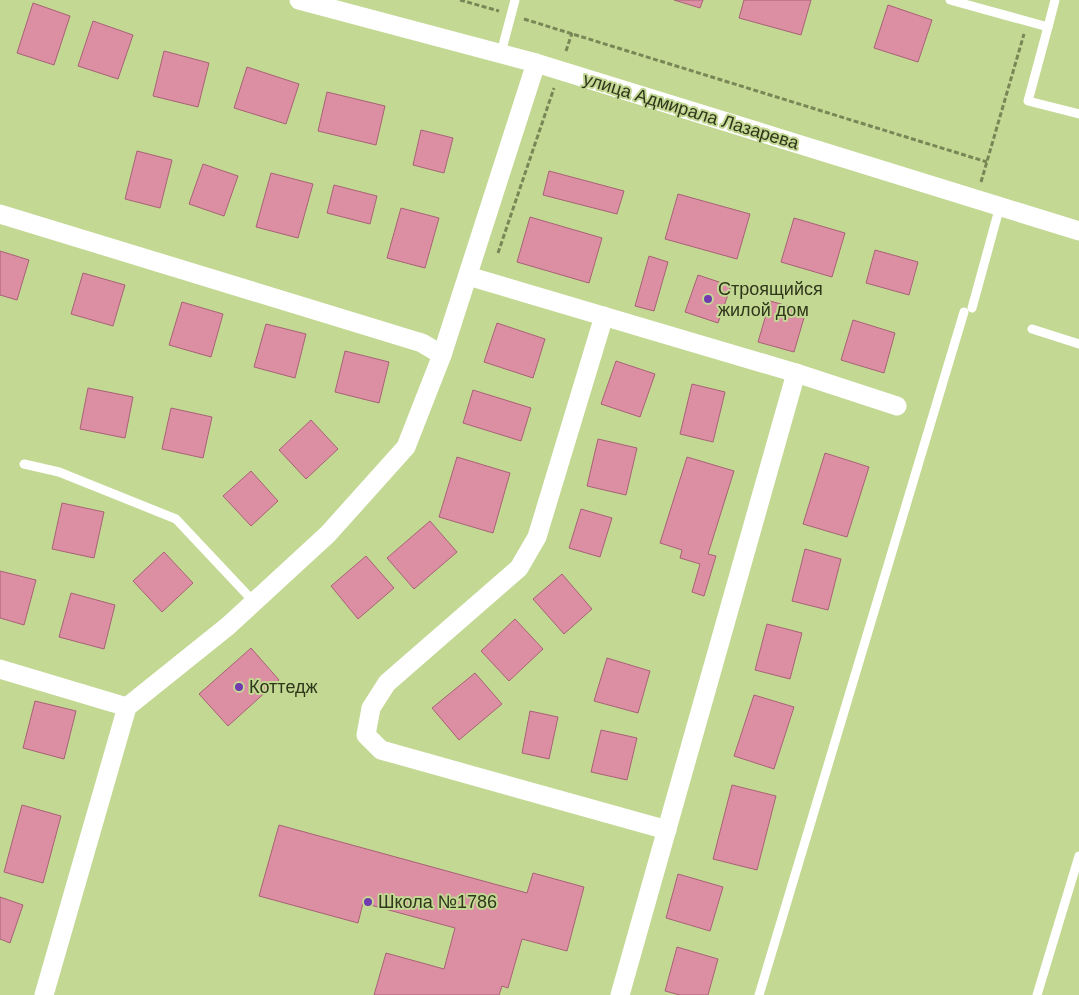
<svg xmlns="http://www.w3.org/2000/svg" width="1079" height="995" font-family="Helvetica,sans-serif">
<rect width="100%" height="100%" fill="#c3d893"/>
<g fill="#dc8ea3" stroke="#a86276">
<path d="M674,0H703L700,8Z"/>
<path d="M744,0H811L801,35L739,18Z"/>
<path d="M33,3L70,16L54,65L17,53Z"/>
<path d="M888,5L932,20L918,62L874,48Z"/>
<path d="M93,21L133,35L118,79L78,66Z"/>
<path d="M164,51L209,63L198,107L153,96Z"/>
<path d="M247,67L299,84L286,124L234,108Z"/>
<path d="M327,92L385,106L376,145L318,131Z"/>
<path d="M421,130L453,138L444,173L413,165Z"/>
<path d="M137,151L172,160L160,208L125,199Z"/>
<path d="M203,164L238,176L224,216L189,204Z"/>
<path d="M549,171L624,191L617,214L543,195Z"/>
<path d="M271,173L313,184L298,238L256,227Z"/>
<path d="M334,185L377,196L370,224L327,213Z"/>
<path d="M678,194L750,214L737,259L665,239Z"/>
<path d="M401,208L439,218L425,268L387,258Z"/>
<path d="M530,217L602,238L589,283L517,262Z"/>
<path d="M794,218L845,233L832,277L781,262Z"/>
<path d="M875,250L918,262L909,295L866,283Z"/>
<path d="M0,251L29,260L17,300L0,295Z"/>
<path d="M649,256L668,262L654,311L635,306Z"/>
<path d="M83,273L125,285L113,326L71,314Z"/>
<path d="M698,275L731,286L718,323L685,312Z"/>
<path d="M770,301L806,311L794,352L758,342Z"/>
<path d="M182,302L223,314L211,357L169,345Z"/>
<path d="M853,320L895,333L884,373L841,360Z"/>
<path d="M497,323L545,339L533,378L484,362Z"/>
<path d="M266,324L306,334L295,378L254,367Z"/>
<path d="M345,351L389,362L379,403L335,392Z"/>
<path d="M616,361L655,374L640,417L601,404Z"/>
<path d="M692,384L725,392L713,442L680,434Z"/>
<path d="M88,388L133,397L125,438L80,429Z"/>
<path d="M473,390L531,408L521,441L463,423Z"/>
<path d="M171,408L212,417L203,458L162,449Z"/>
<path d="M311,420L338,449L306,479L279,450Z"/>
<path d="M598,439L637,448L626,495L587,486Z"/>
<path d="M825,453L869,467L847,537L803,524Z"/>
<path d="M457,457L510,473L493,533L439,517Z"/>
<path d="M687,457L734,471L708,554L716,556L704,596L692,592L700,564L680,558L682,550L660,543Z"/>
<path d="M251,471L278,501L251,526L223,496Z"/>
<path d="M62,503L104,512L94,558L52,549Z"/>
<path d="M581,509L612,518L600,557L569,548Z"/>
<path d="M430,521L457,552L414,589L387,558Z"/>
<path d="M805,549L841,559L828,610L792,601Z"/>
<path d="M164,552L193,583L162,612L133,581Z"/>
<path d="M366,556L394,588L358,619L331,586Z"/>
<path d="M0,571L36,580L24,625L0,618Z"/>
<path d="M562,574L592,609L564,634L533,599Z"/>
<path d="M71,593L115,605L104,649L59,637Z"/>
<path d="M515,619L543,649L509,681L481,651Z"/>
<path d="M767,624L802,633L790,679L755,670Z"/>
<path d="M251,648L279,680L228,726L199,694Z"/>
<path d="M607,658L650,671L638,713L594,701Z"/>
<path d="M475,673L502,704L459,740L432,708Z"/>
<path d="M754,695L794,707L774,769L734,756Z"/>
<path d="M35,701L76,711L64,759L23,748Z"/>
<path d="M530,711L558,717L549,759L522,753Z"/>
<path d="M601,730L637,738L627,780L591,772Z"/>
<path d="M732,785L776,796L757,870L713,859Z"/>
<path d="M22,805L61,816L43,883L4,872Z"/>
<path d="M279,825L527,893L533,873L584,887L567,951L522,939L508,988L502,986L499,995H374L386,953L444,969L455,928L363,903L358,923L259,896Z"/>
<path d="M678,874L723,887L710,931L666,918Z"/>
<path d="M0,897L23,905L10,943L0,939Z"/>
<path d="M677,947L718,959L708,995H680L665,991Z"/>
</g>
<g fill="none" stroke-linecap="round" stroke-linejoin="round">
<g stroke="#798757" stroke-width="3" stroke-dasharray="5 2.5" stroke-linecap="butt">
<path d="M460,0L499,11"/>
<path d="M524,19L987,162"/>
<path d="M566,51L572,33"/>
<path d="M981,182L1024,34"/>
<path d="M498,253L554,88"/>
</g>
<g stroke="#fff" stroke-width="9">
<path d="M950,0L1048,27L1055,0"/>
<path d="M1048,27L1028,101L1079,114"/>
<path d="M501,53L515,0"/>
<path d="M972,308L1000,206"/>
<path d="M1032,329L1079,344"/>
<path d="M24,464L59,472L176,519L254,602"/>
<path d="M759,995L964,312"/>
<path d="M1037,995L1079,856"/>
</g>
<g stroke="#fff" stroke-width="19">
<path d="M299,0L536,63L1079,231"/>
<path d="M0,214L422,343L442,355"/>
<path d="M468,276L796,373L897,406"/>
<path d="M604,316L537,537L519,568L387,683L371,708L366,735L381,750L667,830"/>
<path d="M0,669L127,707"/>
<path d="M44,995L127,707L228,626L328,534L406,447L442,355L536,63"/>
<path d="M620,995L796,373"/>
</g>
</g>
<g fill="#723ab0" stroke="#c3d893" stroke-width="2">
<circle cx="708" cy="299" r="5"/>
<circle cx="239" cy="687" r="5"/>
<circle cx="368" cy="902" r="5"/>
</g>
<g text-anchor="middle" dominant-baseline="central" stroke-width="4" stroke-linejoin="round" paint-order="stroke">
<g font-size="18" fill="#2f371b" stroke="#c3d893">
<text transform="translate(691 111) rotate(17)">улица Адмирала Лазарева</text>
</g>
<g font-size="18" fill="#2f371b" stroke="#c3d893" text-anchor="start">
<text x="718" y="289">Строящийся<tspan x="718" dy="21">жилой дом</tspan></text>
<text x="249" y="687">Коттедж</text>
<text x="378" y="902">Школа №1786</text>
</g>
</g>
</svg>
